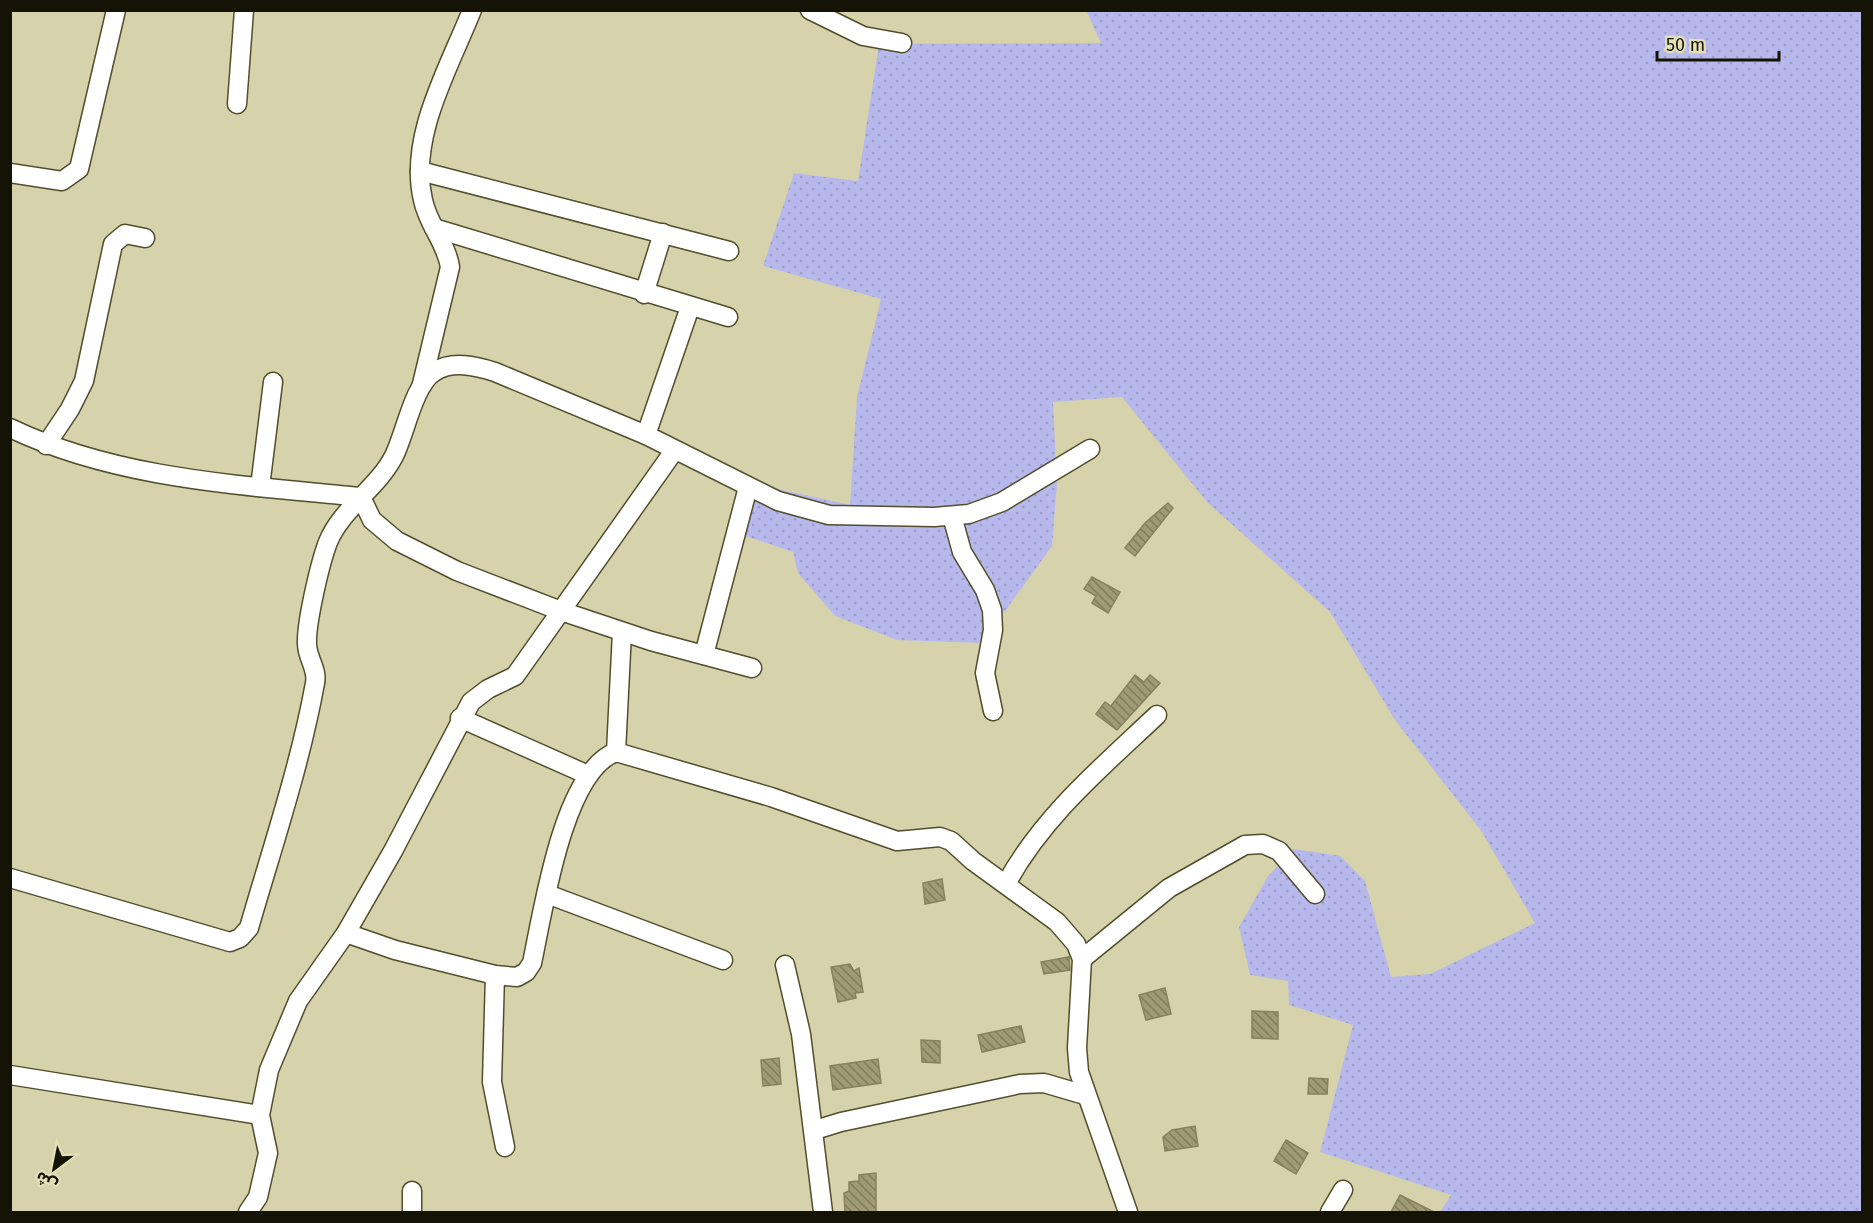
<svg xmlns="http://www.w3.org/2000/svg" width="1873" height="1223" font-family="'Fira Sans','Noto Sans Arabic',sans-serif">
<defs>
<pattern id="grass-dots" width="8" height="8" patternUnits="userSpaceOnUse" patternTransform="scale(1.5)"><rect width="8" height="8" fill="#b7b9ed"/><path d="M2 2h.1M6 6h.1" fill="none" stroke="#9c9eca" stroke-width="1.8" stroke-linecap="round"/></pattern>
<pattern id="building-back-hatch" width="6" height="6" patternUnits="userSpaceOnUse" patternTransform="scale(1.5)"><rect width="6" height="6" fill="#9f9b75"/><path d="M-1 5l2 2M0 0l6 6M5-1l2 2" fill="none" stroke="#807d5e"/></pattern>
</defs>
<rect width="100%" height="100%" fill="#d6d2ab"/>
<path fill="url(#grass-dots)" d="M1086,10L1862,11V1212H1440L1451,1195L1320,1152L1353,1025L1289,1005L1288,981L1250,975L1239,927L1268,876L1294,849L1340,856L1365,881L1391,977L1430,974L1535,923L1482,832L1395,720L1330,612L1207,502L1122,397L1053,402L1057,483L1052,546L982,643L897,640L835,616L798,573L793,552L743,535L760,485L850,505L857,397L881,299L763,266L794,173L858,181L879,44L1101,43Z"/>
<g fill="url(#building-back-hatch)" stroke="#86825d" stroke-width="1.5">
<path d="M1168,503L1173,508L1135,556L1125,548L1145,523Z"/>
<path d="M1092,577L1120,592L1108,613L1092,603L1096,596L1084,589Z"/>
<path d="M1135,675L1144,682L1150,675L1160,683L1117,730L1096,714L1105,702L1111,706Z"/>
<path d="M942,879L945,900L925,904L923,883Z"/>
<path d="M1069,957L1070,970L1044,974L1041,962Z"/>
<path d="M850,964L854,971L859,968L863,992L855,993L856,998L838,1002L831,967Z"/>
<path d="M1165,988L1171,1014L1146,1020L1139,995Z"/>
<path d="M1252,1011L1278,1012V1039L1252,1038Z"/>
<path d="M1021,1026L1025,1042L982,1052L978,1035Z"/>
<path d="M921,1040L940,1041V1063L922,1062Z"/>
<path d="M779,1058L781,1084L763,1086L761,1060Z"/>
<path d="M878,1059L881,1083L833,1090L830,1066Z"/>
<path d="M1309,1078L1328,1079L1327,1094H1308Z"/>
<path d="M1195,1126L1198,1146L1165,1151L1163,1137L1172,1130Z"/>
<path d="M1286,1140L1308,1153L1296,1174L1274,1161Z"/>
<path d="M876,1173V1212H845L844,1193L849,1191V1182L859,1181V1175Z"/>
<path d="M1400,1195L1434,1212H1391Z"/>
</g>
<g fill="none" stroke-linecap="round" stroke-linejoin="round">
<defs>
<g id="street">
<path d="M810,10L863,36L902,43"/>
<path d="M237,104L244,10"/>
<path d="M420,171L729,251"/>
<path d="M10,173L62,181L79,169L116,10"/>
<path d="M434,228L728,317"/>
<path d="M644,294L663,233"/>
<path d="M422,384L450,267C446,242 428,225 423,200C408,137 449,68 472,10"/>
<path d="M10,428C119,480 243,485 361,497"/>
<path d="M646,435L690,307"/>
<path d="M46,445L70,409L84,381L113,244L125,234L145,238"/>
<path d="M260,487L273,382"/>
<path d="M361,497L372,520L397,541L457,571L561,611L651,641L752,668"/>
<path d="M952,516L962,552L985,590L992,610L993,630L985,673L993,711"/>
<path d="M704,655L748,487"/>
<path d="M460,718L588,775"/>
<path d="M616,752L622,632"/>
<path d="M10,878L230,942L240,938L249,928C272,848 300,766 315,683C318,669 307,658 307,644C306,623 320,563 328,542C342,508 377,489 394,456C405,434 414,384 434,372C452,360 476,366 495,372L646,435L778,501L829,515L934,517L969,514L1002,502L1090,449"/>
<path d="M1006,884C1043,816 1102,767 1157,715"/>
<path d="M547,894L723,960"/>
<path d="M346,933L395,950L495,975L517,977L526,972L532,963C543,912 563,771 616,752L771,797L897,841L940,837L951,841L973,861L1057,922L1076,944L1082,959L1077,1048L1079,1072L1128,1212"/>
<path d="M1082,959L1169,888L1245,845L1263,844L1279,851L1315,894"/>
<path d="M785,965L801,1034L823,1212"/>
<path d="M495,975L492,1082L505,1147"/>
<path d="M10,1075L260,1115"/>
<path d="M815,1130L841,1122L1020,1084L1044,1083L1085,1095"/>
<path d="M412,1191V1212"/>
<path d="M248,1212L258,1197L268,1153L260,1115L269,1070L298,1001L346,933L393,851L471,702L488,689L515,676L674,451"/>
<path d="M1330,1212L1343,1190"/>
</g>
</defs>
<use href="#street" stroke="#524e2b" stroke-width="21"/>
<use href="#street" stroke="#fff" stroke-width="18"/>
</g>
<rect width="1873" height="1223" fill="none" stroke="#141305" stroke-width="24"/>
<g transform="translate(54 1169) rotate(212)" stroke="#e3dfb7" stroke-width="4.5" paint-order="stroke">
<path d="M0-4.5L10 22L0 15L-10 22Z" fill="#141305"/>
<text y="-9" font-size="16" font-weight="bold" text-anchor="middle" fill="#141305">ش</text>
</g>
<path d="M1657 51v9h122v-9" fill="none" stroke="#141305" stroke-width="3"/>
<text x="1666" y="51" font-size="18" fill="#141305" stroke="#e3dfb7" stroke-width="4.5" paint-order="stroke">50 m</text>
</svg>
